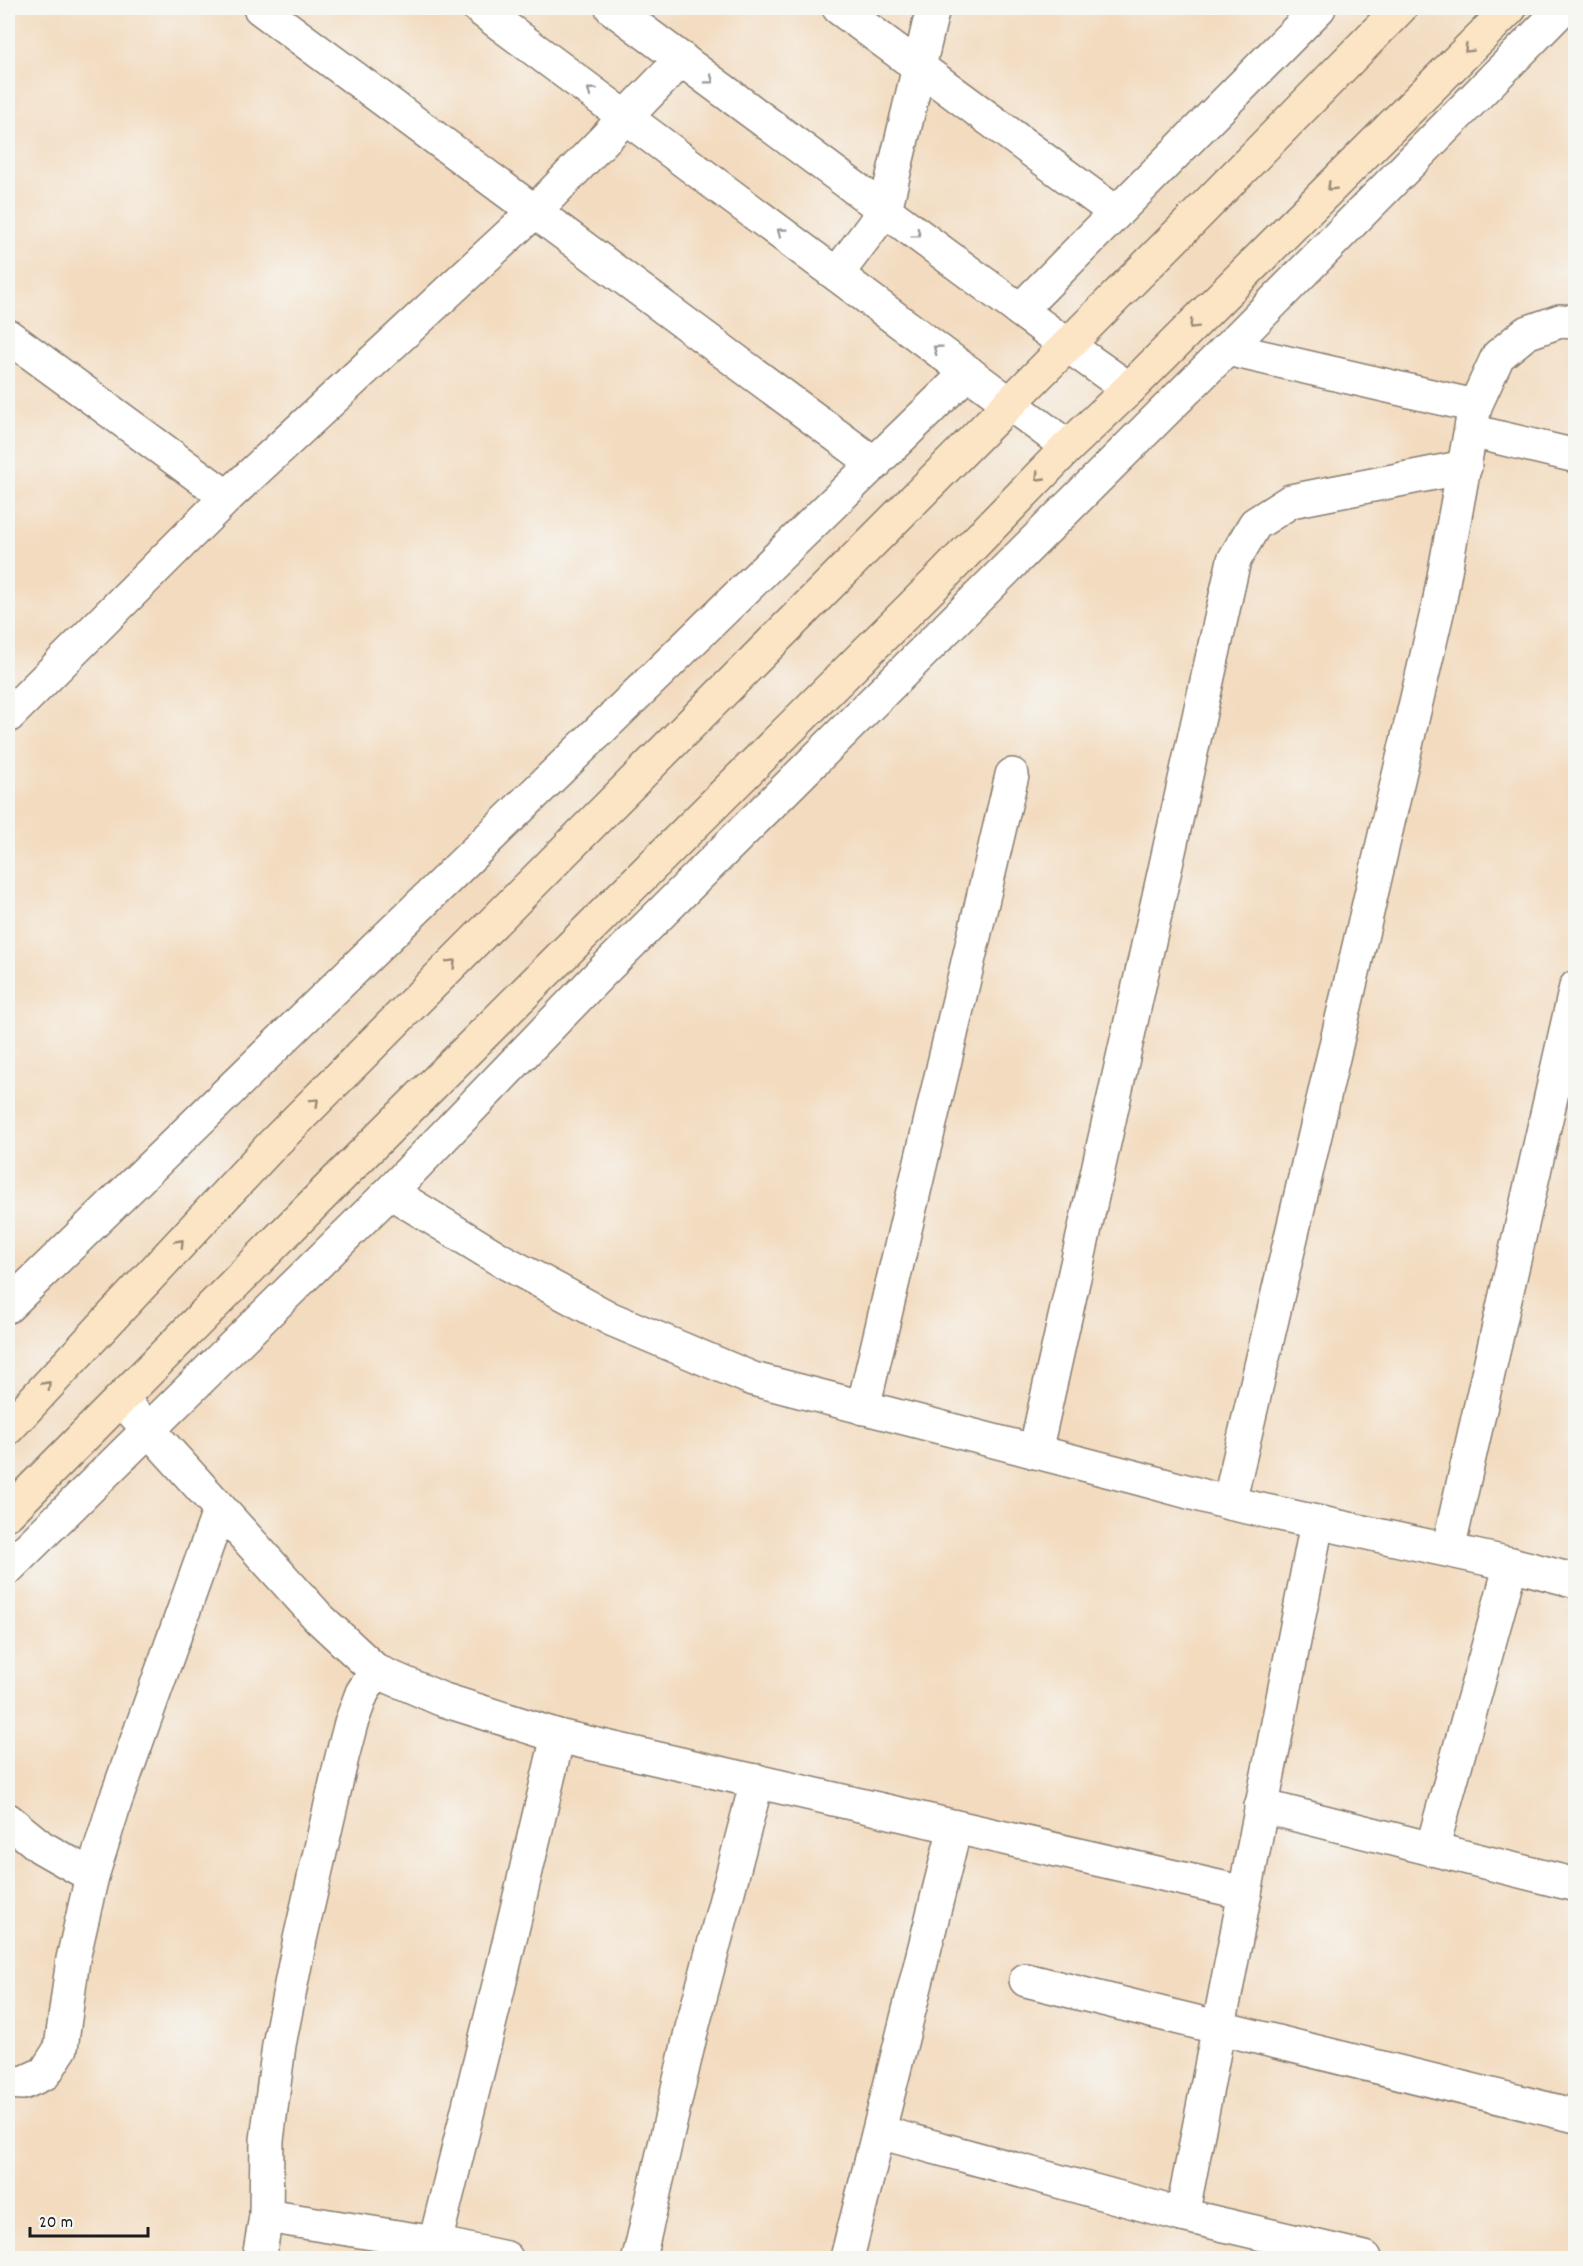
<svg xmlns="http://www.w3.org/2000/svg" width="1583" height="2266" font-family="Dekko,sans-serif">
<rect width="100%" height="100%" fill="#f6f6f2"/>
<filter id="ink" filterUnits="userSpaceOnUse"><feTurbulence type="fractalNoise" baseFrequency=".0167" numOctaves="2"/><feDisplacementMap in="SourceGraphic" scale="12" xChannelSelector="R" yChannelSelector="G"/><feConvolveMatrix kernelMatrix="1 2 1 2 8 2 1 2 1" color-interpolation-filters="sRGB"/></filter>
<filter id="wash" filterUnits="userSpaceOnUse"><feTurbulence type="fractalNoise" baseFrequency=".008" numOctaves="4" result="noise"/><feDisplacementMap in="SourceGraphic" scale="24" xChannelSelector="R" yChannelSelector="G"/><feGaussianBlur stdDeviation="1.35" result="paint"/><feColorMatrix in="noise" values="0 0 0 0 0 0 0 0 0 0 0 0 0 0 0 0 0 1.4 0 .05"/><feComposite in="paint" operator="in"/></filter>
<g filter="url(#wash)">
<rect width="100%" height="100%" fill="#f3dbbf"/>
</g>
<g filter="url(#ink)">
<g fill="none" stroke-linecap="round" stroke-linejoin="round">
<defs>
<g id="minor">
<path d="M260,8L875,464"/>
<path d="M839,8L1115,212"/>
<path d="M837,274L885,210L933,8"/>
<path d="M8,336L227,497"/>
<path d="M1227,349L1475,406"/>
<path d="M1471,431L1576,456"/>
<path d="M8,716L227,497L535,211L682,59"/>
<path d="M390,1192L501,1260L611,1319L753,1379L1134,1477L1229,1503L1511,1564L1576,1581"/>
<path d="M121,1399L319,1618L376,1671L441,1699L558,1736L1245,1893"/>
<path d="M863,1408L1012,775"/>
<path d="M1035,1452L1234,560L1255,524L1291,501L1465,467"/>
<path d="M1229,1503L1439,604L1475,406L1498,356L1526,333L1560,321L1576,322"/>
<path d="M1448,1550L1576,987"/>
<path d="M1261,1806L1576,1885"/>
<path d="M8,1820L41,1847L92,1876"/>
<path d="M1432,1849L1511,1564"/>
<path d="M1026,1980L1576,2116"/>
<path d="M8,2082L23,2083L45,2073L61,2048L73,1959L92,1876L115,1802L220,1509"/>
<path d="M879,2132L1182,2215L1365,2258"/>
<path d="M1182,2215C1229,1985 1271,1754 1317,1523"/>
<path d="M266,2216L435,2243L506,2258"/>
<path d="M435,2243L498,1989L558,1736"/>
<path d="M259,2258L266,2216L267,2140L279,2045L300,1939L342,1757L351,1723L362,1693L376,1671"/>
<path d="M639,2258L691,2032L757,1781"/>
<path d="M847,2258L955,1827"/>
</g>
<g id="tertiary">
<path d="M479,8L1068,447"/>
<path d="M612,8L1067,345L1129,389"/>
<path d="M1020,310L1319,8"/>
<path d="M8,1306L968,372"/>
<path d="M8,1568L390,1192L601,973L1227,349L1563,8"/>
</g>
<g id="secondary">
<path d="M8,1428L272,1145L1192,220L1400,8"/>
<path d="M8,1513L350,1167L938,581L1068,447L1129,389L1510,8"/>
</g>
</defs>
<use href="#minor" stroke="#887c6e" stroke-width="36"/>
<use href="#tertiary" stroke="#887c6e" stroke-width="36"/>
<use href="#secondary" stroke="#887c6e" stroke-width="36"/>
<use href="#minor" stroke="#fff" stroke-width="33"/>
<use href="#tertiary" stroke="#fff" stroke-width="33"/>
<use href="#secondary" stroke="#fce5c4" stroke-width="33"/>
</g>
<defs><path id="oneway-chevron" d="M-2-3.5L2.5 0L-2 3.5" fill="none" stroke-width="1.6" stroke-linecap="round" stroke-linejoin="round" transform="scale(1.5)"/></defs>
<g stroke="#978b78">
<use href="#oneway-chevron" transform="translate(1468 49) rotate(135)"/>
<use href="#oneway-chevron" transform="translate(1331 187) rotate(135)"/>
<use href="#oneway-chevron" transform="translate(1193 325) rotate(135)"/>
<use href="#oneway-chevron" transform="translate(1039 477) rotate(134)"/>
<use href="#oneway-chevron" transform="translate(452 963) rotate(-45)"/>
<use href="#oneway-chevron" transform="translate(315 1102) rotate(-45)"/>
<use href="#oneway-chevron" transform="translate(180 1243) rotate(-47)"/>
<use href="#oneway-chevron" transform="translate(47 1385) rotate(-47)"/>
</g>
<g stroke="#999">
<use href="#oneway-chevron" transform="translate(710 80) rotate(37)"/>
<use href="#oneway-chevron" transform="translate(591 91) rotate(-143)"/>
<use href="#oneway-chevron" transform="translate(781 232) rotate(-143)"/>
<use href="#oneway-chevron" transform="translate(917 234) rotate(37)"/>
<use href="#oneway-chevron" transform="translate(937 349) rotate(-143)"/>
</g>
</g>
<rect width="1583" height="2266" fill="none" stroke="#f6f6f2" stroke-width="30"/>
<path d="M30 2227v9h118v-9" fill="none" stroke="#1c1c1c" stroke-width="3"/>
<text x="39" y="2227" font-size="18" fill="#1c1c1c" stroke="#f6f6f2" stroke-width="4.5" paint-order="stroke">20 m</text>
</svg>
